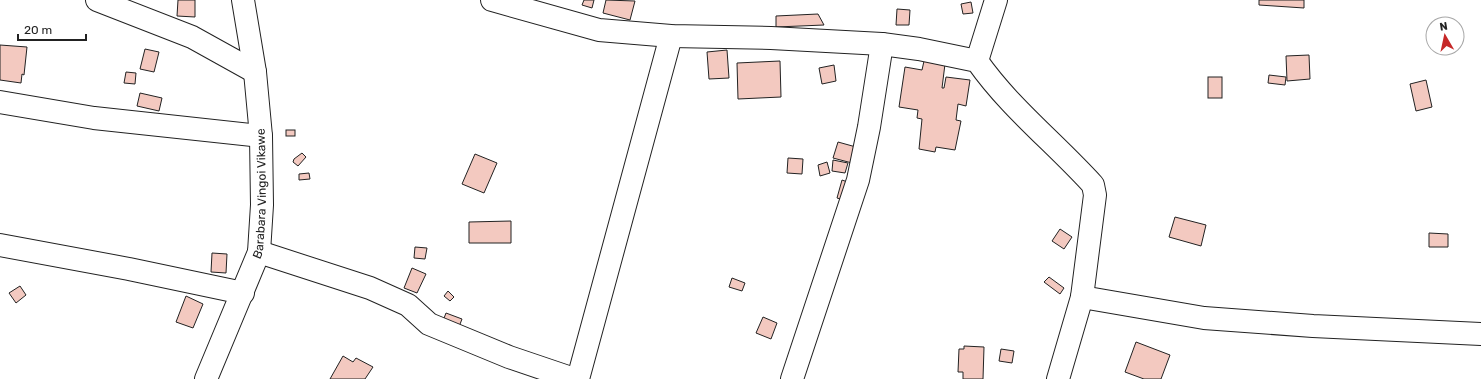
<svg xmlns="http://www.w3.org/2000/svg" width="1481" height="379" font-family="Rubik,sans-serif">
<rect width="100%" height="100%" fill="#fff"/>
<g fill="#f3c9c0" stroke="#222">
<path d="M178,0H195V17L177,16Z"/>
<path d="M584,0H594L592,8L582,5Z"/>
<path d="M606,0L635,1L630,20L603,13Z"/>
<path d="M1259,0H1304V8L1259,5Z"/>
<path d="M971,2L973,13L963,14L961,4Z"/>
<path d="M897,9L910,10L909,25H896Z"/>
<path d="M818,14L824,25L776,27V16Z"/>
<path d="M0,45L27,47L24,75L22,74L21,83L0,80Z"/>
<path d="M145,49L159,52L154,72L140,69Z"/>
<path d="M727,50L729,78L709,79L707,52Z"/>
<path d="M1309,55L1310,79L1287,81L1286,56Z"/>
<path d="M780,61L781,97L738,99L737,63Z"/>
<path d="M924,61L945,64L942,88H944L946,77L970,80L966,106L958,104L956,120L961,121L955,150L936,147L935,152L919,149L922,119L917,118L918,110L899,107L905,67L922,70Z"/>
<path d="M834,65L836,81L822,84L819,68Z"/>
<path d="M126,72L136,73L135,84L124,83Z"/>
<path d="M1269,75L1286,77L1285,85L1268,83Z"/>
<rect x="1208" y="77" width="14" height="21"/>
<path d="M1426,80L1432,107L1416,111L1410,84Z"/>
<path d="M140,93L162,98L159,111L137,106Z"/>
<rect x="286" y="130" width="9" height="6"/>
<path d="M838,142L856,147L852,163L833,158Z"/>
<path d="M302,153L306,157L298,166L293,162L294,159Z"/>
<path d="M475,154L497,163L484,193L462,184Z"/>
<path d="M788,158L803,159L802,174L787,173Z"/>
<path d="M833,160L848,163L845,173L832,171Z"/>
<path d="M827,162L830,173L820,176L818,165Z"/>
<path d="M309,173L310,179L299,180V174Z"/>
<path d="M842,180L853,184L847,201L837,198Z"/>
<path d="M1175,217L1206,225L1201,246L1169,237Z"/>
<path d="M511,221V243H469V222Z"/>
<path d="M1060,229L1072,237L1064,249L1052,241Z"/>
<path d="M1429,233L1448,234V247H1429Z"/>
<path d="M415,247L427,248L425,259L414,258Z"/>
<path d="M212,253L227,254L226,273L211,272Z"/>
<path d="M412,268L426,274L417,293L404,288Z"/>
<path d="M1049,277L1064,288L1060,294L1044,282Z"/>
<path d="M732,278L745,283L742,291L729,287Z"/>
<path d="M20,286L26,295L16,303L9,293Z"/>
<path d="M448,291L454,297L450,301L444,296Z"/>
<path d="M186,296L203,304L193,328L176,322Z"/>
<path d="M446,313L462,319L457,332L441,326Z"/>
<path d="M763,317L777,323L771,339L756,333Z"/>
<path d="M1136,342L1170,355L1161,379H1144L1125,372Z"/>
<path d="M964,346L984,347L983,379H963V372H958L959,349H964Z"/>
<path d="M1001,349L1014,351L1012,363L999,361Z"/>
<path d="M343,356L353,362L356,358L373,367L365,379H330Z"/>
</g>
<g fill="none" stroke-linecap="round" stroke-linejoin="round">
<defs>
<g id="minor">
<path d="M97,0L192,37L255,72"/>
<path d="M492,0L599,30L671,36L771,38L882,44L919,49L977,61C1010,108 1055,143 1093,185L1095,195L1082,297L1058,379"/>
<path d="M977,61L996,0"/>
<path d="M0,102L94,118L261,136"/>
<path d="M0,245L129,269L243,293"/>
<path d="M259,252L370,288L408,305L429,324L509,357L574,379"/>
<path d="M1082,297L1204,318L1313,326L1481,334"/>
<path id="s1" d="M206,379L259,252L262,205L261,136L255,72L243,0"/>
<path d="M578,379L671,36"/>
<path d="M792,379L858,180L869,127L882,44"/>
</g>
</defs>
<use href="#minor" stroke="#222" stroke-width="24"/>
<use href="#minor" stroke="#fff" stroke-width="22"/>
</g>
<g text-anchor="middle" dominant-baseline="central" stroke-width="3" stroke-linejoin="round" paint-order="stroke">
<g font-size="12" fill="#222" stroke="#fff">
<text stroke="none"><textPath href="#s1" startOffset="196">Barabara Vingoi Vikawe</textPath></text>
</g>
</g>
<g transform="translate(1445 36) rotate(351)"><circle r="19" fill="#ffffff" stroke="#a7a7a7"/>
<path d="M0-3L7 15L0 10L-7 15Z" fill="#c62828"/>
<text y="-6" font-size="11" font-weight="bold" text-anchor="middle" fill="#222222">N</text>
</g>
<path d="M18 34v6h68v-6" fill="none" stroke="#222222" stroke-width="2"/>
<text x="24" y="34" font-size="12" fill="#222222" stroke="#ffffff" stroke-width="3" paint-order="stroke">20 m</text>
</svg>
